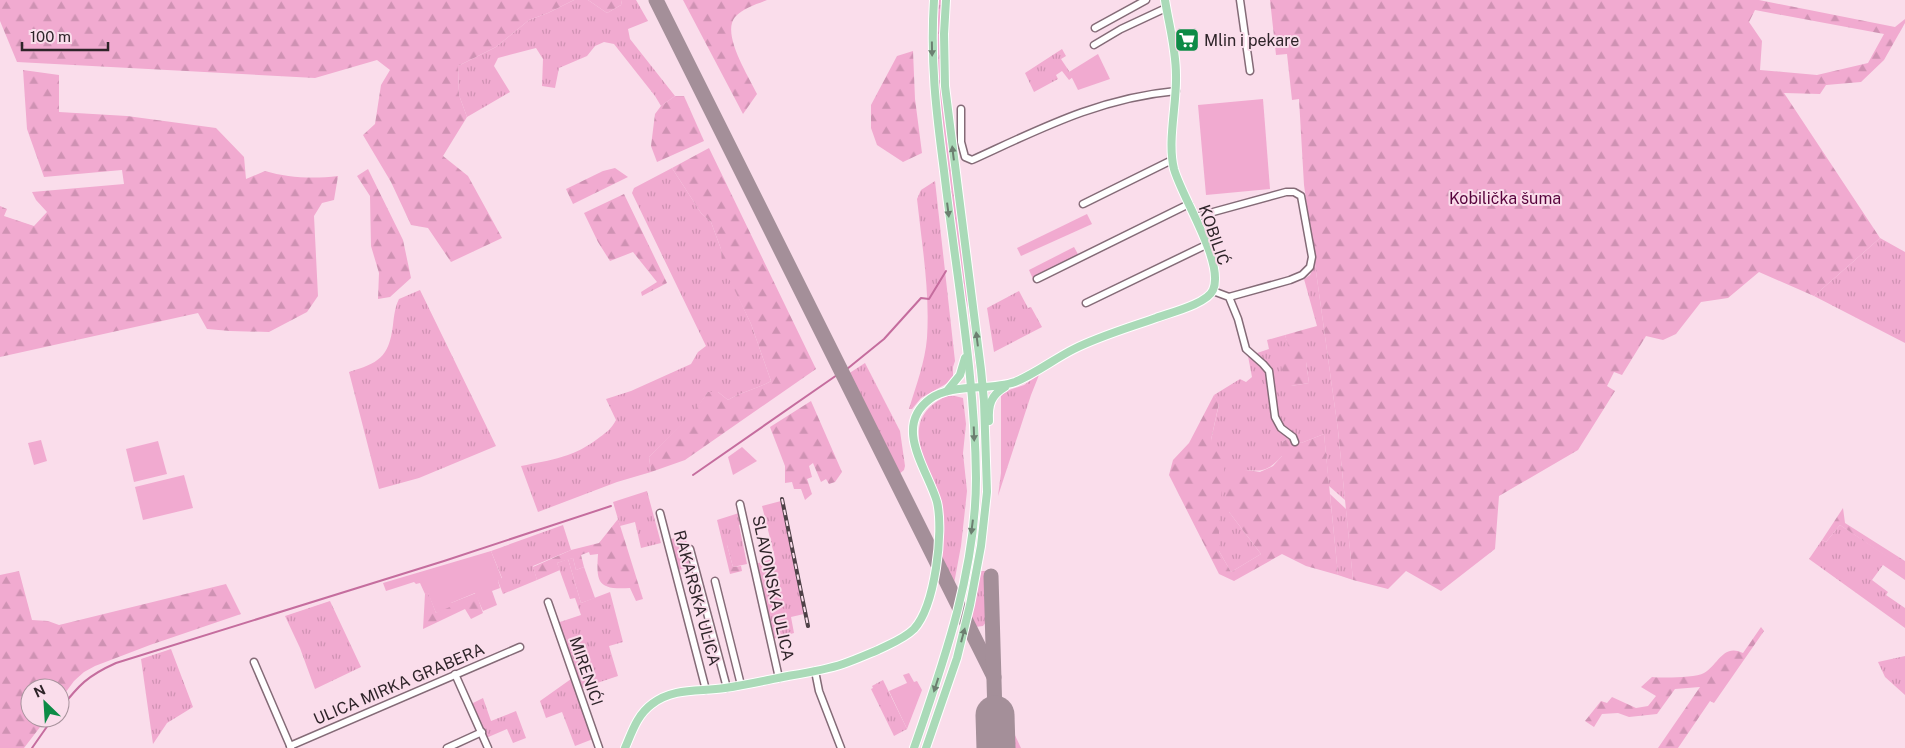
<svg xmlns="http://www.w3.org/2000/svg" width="1905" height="748" font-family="'Public Sans',sans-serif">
<defs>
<pattern id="grass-tufts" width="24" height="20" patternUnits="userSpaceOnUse" patternTransform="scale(1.25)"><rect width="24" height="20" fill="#f1aad0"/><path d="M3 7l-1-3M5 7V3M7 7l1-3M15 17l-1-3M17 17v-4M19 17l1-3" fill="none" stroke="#cf92b3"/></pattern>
<pattern id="forest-firs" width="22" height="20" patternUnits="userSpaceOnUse" patternTransform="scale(1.25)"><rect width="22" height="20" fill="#f1aad0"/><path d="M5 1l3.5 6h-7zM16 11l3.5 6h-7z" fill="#cf92b3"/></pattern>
</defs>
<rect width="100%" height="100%" fill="#faddeb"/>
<g fill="url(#grass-tufts)">
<path d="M574,0H588L607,13L621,5L622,0H636L648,21L628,29L630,39L675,96L661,106L655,96L614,44L604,42L595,46L587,56L559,68L555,88L542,86L543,59L536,48L498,58L494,66L510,92L467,117L459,95L458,66L496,47L529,20L548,13Z"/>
<path d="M938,0H943L941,70L946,121L977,370H976L968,308L962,285L938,86L937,54Z"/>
<path d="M1062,49L1066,56L1061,59L1073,77L1069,80L1062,71L1056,75L1058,79L1034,92L1025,73Z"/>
<path d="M672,168L701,213L711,222L721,249L723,264L751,324L771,381C757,389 742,392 728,400L718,392H708L695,411L649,457L651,472L617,482L538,512L521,466C551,460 575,457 600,437C607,432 612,428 616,420L606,399L631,391L691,364L698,352L706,346L632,193L634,188Z"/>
<path d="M935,181L955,361L953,367V380L921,398L912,409H909C916,386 925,362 927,338C930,292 922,245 917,199L921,190Z"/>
<path d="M1880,238L1905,252V343L1814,296Z"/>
<path d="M1315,264L1338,430L1345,500L1329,486L1324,434L1301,443L1290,437L1282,442V456C1270,469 1264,472 1246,470L1229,512L1261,554L1231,572L1219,551V517L1211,440L1219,404L1214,395L1240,379L1246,382L1252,377L1248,356L1269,349L1267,340L1285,335L1292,357L1291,386L1309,383L1306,362V329L1317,326L1304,279L1310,275Z"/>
<path d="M420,290L496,446L419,478L379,489L349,372C378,363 389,358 393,325C394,316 395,307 399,299Z"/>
<path d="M1019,291L1028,308L1031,307L1042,327L994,352L987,308Z"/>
<path d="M865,363L900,431L905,466L904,470L898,475L848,374Z"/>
<path d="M1039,375L1031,395L998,496L1001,473V396L1003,392L1024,385Z"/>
<path d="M947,396H955L963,398L966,424L963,453L967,491L961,546L953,589C949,581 940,569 940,560C941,544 946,532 943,514C936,473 890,422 947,396Z"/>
<path d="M647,491L661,543L641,548L635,522L620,526L613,502Z"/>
<path d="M1330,494L1346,509L1353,580L1338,575Z"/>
<path d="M781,501L804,614L791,617L794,633L773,639L755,564L775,558L762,506Z"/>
<path d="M739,513L742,524L739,525L747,564L733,567L727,545H723L717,520Z"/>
<path d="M563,525L571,550L533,566L537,580L503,594L498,581L502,578L491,551Z"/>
<path d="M1840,525L1905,568V580L1883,565L1872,580L1888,592L1886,595L1905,608V628L1809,559L1822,540L1826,542Z"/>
<path d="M568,559L581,603L610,592L623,642L609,646L618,676L579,689L557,623L581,615L575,598L570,599L557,563Z"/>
<path d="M981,571H986V622L983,626L975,627L970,622Z"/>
<path d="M330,601L361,667L315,689L300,648L285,616Z"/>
<path d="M171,649L193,707L167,723L153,744L141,659Z"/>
<path d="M1905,656V695L1885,677L1878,662Z"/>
<path d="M571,679L593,739L575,746L562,712L546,718L540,701Z"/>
<path d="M883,680L907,729L894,736L871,689L873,688L872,686Z"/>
<path d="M483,698L491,721L516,711L526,738L513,743L507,729L486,738L471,704Z"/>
<path d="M1009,722L1020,746L1021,748H1008L1007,723Z"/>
</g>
<g fill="url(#forest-firs)" fill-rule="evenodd">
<path d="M0,0H574L548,13L529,20L496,47L458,66L459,95L467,117L443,156L468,176L502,238L451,262L428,228L411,225L391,182L363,135L375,124L381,85L390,70L377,60L315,78L17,62L0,21Z"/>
<path d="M588,0H622L621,5L607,13Z"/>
<path d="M683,0H767C757,4 743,8 735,17C721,34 749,77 757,94L743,114Z"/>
<path d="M1270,0H1759L1895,27L1905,19V23L1884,60L1861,82L1826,85L1820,94L1784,93L1880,238L1814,296L1759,272L1728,298L1701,302L1676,334L1663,340L1646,336L1622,375L1614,372L1607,386L1615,391L1578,450L1499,496L1495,549L1441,591L1406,571L1388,589L1353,580L1338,430L1304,185L1299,99L1292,100L1287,54L1276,55ZM1755,10L1884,34L1868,63L1817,75L1760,70L1762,41L1749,22Z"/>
<path d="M913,51L915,99L922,153L903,162L877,145L871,128V105L897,56Z"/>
<path d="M23,70L59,75V112L127,116L216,128L244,157L246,179L265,171C288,178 314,179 338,176L334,200L322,203L314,216L318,296L307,312L269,332L230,331L207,329L198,313L0,357V206L7,209L4,216L34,226L47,212L36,200L32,192L124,184L122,170L44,177L27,129Z"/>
<path d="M675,96H684L704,141L657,162L651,146L655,114L661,106Z"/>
<path d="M709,148L816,369L685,460L651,472L649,457L694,411L708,392H718L728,400C742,392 757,389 771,381L751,324L722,264L721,249L711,222L701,213L672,168Z"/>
<path d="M615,168L628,177L573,204L566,189L603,171Z"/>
<path d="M368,169L403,240L411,278L390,297L378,299L379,273L371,246L370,196L357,176Z"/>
<path d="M624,194L667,283L642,296L641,292L657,282L633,252L610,261L598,242L584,213Z"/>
<path d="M1306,329V362L1309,383L1291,386L1284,379L1280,360L1291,357L1285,335Z"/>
<path d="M1214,395L1219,403L1211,440L1225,461L1219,517V551L1231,572L1261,554L1229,512L1224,501L1232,476L1246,470L1260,472L1273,466L1282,456V442L1290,437L1301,443L1324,434L1338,575L1306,566L1282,554L1234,581L1219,574L1169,475L1173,460L1189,443Z"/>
<path d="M811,401L842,472L835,482L829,484L826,479L821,482L813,463L809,466L812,477L807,479L812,494L805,500L801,489H794L792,482L785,483V466L770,427Z"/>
<path d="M1843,508L1845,523L1905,561V569L1840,525L1826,542L1822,540Z"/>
<path d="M618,519L643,599L636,601L630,588C598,590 596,583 598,554L590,555L589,552L581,555L584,567L576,570L573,558L557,563L560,570L537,580L533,567L571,550L599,543Z"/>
<path d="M723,545H727L733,567L741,566L742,571L730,574Z"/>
<path d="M19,571L32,620L48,621L59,625L226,584L241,614L150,645L95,666L84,672L74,681L60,700V688H30V718H47L24,748H0V575Z"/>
<path d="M428,592L436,613L451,603L476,593L483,613L471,619L465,609L423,629L425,594Z"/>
<path d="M1761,627L1764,631L1714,703L1710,701L1678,748H1658L1700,687L1675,689L1657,714L1629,717L1618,713L1602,714L1594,727L1585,721L1601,701L1607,703L1612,697L1636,708L1648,706L1656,696L1641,687L1652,677C1662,678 1695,678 1704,673C1718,665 1723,643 1743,653Z"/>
</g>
<g fill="#f1aad0">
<path d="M1098,54L1110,79L1078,90L1069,72Z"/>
<path d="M1263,99L1270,189L1206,195L1198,105Z"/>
<path d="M1087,214L1092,224L1021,256L1017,248Z"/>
<path d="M1074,247L1079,256L1033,279L1029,270Z"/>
<path d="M41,440L47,461L34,465L28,443Z"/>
<path d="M158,441L167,474L134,482L126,449Z"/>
<path d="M742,447L757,461L733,475L728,457Z"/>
<path d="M184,475L193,508L143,520L135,487Z"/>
<path d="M685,536L693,566L678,570L671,539Z"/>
<path d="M491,551L502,579L498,581L500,588L492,591L497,605L483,611L475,593L451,603L452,606L436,613L428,593L425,594L420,583L416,584L414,582L386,591L383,583Z"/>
<path d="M573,558L576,570L584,567L595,598L581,603L568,559Z"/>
<path d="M909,673L914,682L917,681L922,690L907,729L889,691L907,683L903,675Z"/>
</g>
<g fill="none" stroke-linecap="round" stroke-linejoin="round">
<g stroke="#c56d9e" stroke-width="2">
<path d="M847,369L884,339L921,298L929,299L946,271"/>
<path d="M693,475L837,375"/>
<path d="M60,709C79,685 87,676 116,663L444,561L611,506"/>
<path d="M32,748L53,718"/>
</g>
<g stroke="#a48f99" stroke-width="15">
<path d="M656,0L994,677"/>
<path d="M991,576L995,715"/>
</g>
<path stroke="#a48f99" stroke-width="39" d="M995,715L996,748"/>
<defs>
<g id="minor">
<path d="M1240,0L1250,71"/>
<path d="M1095,28L1146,0"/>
<path d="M1094,45L1121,29L1166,8"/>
<path d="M961,109V142L965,157L972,160C1040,129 1099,98 1176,91"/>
<path d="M1083,204L1172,160"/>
<path d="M1195,217L1286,192H1294L1301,196L1312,257L1310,267L1302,275L1290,280L1229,297"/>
<path d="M1037,279L1189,204"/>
<path d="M1213,291L1229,297L1238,319L1246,349L1263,364L1269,371L1275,417L1281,428L1293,437L1295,442"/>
<path d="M1086,303L1206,245"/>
<path d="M740,504L779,678"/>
<path d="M660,513L706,690"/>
<path d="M690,549L727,688"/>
<path d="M715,581L741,685"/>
<path d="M548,602L599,748"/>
<path d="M254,662L291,748"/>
<path d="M815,671L819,691L841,748"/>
<path d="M455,674L488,748"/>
<path d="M290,746L520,647"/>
<path d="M447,748L482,732"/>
</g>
<g id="major">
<path d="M947,391L960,375L965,358"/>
<path d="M989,421C988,405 991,395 1005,387"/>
<path d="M625,748C632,732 637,715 652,704C674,687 700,692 725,688C746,685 767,680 788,676C806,673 825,670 843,664C855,660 866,655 878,650C890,644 904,639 914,629C935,606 944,532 937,502C928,470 892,427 930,399C951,383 990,391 1015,382C1035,374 1054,359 1074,349C1100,336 1128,328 1156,318C1169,313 1207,304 1213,290C1225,263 1182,198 1174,169C1167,141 1177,104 1176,75C1176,49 1169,25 1165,0"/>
<path d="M914,748C944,661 976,571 976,478C975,375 956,273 944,171C936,111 930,60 934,0"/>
<path d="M926,748L957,658L970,605L981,546L987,492L984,401L981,370L945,86L944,34L946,0"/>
</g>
</defs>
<use href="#minor" stroke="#846b77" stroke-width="9"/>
<use href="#major" stroke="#fff" stroke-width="10"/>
<use href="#minor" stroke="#fff" stroke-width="6"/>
<use href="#major" stroke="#aadab8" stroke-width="8"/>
<defs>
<path id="rail" d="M782,499L808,626"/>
</defs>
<use href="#rail" stroke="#4e4147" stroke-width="4"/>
<use href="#rail" stroke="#faddeb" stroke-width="2" stroke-dasharray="5.5" stroke-linecap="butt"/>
</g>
<defs><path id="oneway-solid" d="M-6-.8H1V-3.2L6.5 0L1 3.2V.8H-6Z" transform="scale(1.25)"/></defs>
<g fill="#6c7f70">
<use href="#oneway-solid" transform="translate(932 49) rotate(89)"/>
<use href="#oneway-solid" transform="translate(953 153) rotate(-97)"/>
<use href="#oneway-solid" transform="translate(948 210) rotate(83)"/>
<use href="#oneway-solid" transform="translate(977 339) rotate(-97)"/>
<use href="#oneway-solid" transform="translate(974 434) rotate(88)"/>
<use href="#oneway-solid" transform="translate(972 527) rotate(97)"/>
<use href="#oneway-solid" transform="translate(963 635) rotate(-75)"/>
<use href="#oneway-solid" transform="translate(936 685) rotate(108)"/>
</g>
<defs>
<symbol id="supermarket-square" viewBox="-11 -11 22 22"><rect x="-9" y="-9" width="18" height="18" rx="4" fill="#0d8b46" stroke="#faddeb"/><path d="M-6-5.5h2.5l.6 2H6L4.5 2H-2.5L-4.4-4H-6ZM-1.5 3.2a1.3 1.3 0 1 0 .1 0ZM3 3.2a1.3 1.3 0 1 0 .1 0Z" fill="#fff"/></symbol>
</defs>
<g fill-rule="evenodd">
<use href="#supermarket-square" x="1173" y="26" width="28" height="28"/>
</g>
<g text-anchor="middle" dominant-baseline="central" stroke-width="4" stroke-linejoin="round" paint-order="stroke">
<g font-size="16" fill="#2e2429" stroke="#faddeb" text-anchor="start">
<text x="1204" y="40">Mlin i pekare</text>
</g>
<g font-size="16" fill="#57033c" stroke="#faddeb">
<text x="1505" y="198">Kobilička šuma</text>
</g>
<g font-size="16" fill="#2e2429" stroke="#faddeb">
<text transform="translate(1214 235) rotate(71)">KOBILIĆ</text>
<text transform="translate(773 588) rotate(78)">SLAVONSKA ULICA</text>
<text transform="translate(697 598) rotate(75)">RAKARSKA ULICA</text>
<text transform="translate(586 671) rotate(71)">MIRENIĆI</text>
<text transform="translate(399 684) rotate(-23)">ULICA MIRKA GRABERA</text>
</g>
</g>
<g transform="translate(45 703) rotate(335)"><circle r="24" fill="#faddeb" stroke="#a8939d"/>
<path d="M0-4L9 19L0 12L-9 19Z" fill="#0d8b46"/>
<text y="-8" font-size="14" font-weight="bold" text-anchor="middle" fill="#2e2429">N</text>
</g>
<path d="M22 42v8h86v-8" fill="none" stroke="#2e2429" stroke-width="2.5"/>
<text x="30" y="42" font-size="15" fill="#2e2429" stroke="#faddeb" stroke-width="4" paint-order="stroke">100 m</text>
</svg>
